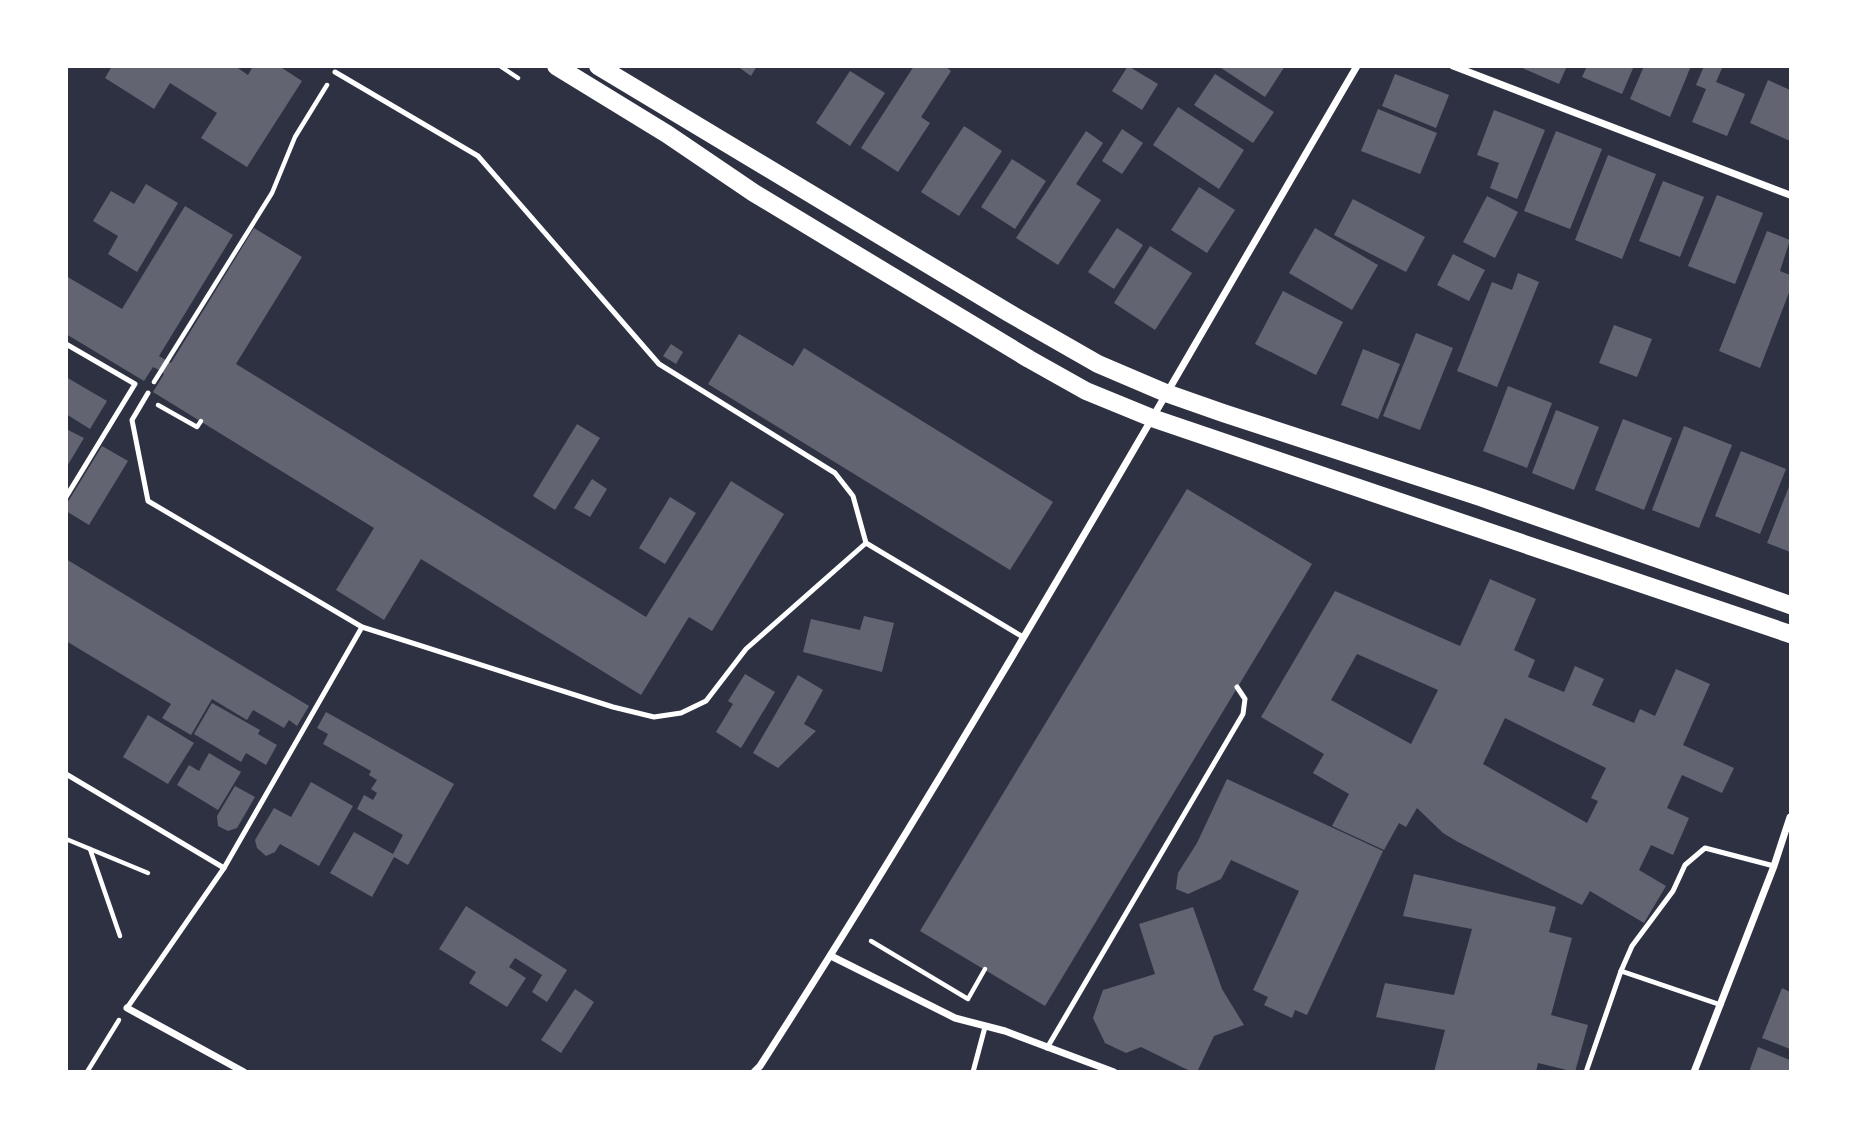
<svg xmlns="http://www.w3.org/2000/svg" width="1857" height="1138" font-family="'PT Sans',sans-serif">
<rect width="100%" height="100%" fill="#2d3142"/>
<g fill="#626471" fill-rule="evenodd">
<path d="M112,66H235L248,75L253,66H279L302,81L247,167L201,138L217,113L170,83L154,109L105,78Z"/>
<path d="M737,66H757L751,76Z"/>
<path d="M914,66H945L951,71L921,117L930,123L898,172L861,148Z"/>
<path d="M1128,66L1158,84L1142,110L1112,91Z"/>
<path d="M1218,66H1285L1265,97Z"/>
<path d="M1518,66H1567L1559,84Z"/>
<path d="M1587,66H1634L1622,94L1582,77Z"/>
<path d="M1644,66H1691L1670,117L1630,99Z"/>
<path d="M1704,66H1723L1716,82L1745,94L1727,136L1692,122L1706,89L1696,85Z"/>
<path d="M850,71L885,93L850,146L816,123Z"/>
<path d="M1215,74L1274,112L1253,143L1194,105Z"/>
<path d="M1395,74L1449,95L1436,128L1382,106Z"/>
<path d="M1768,80L1790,90V141L1750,123Z"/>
<path d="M1178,107L1244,150L1219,189L1153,145Z"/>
<path d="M1378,109L1437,133L1420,174L1361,151Z"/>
<path d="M1494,110L1545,130L1517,199L1490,188L1499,163L1477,155Z"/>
<path d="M964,126L1002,151L959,216L921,192Z"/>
<path d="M1122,129L1143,143L1122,174L1102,161Z"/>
<path d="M1086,131L1103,143L1076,184L1101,200L1058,265L1016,238Z"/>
<path d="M1556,131L1602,149L1570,229L1524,211Z"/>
<path d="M1608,155L1656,174L1622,259L1575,240Z"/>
<path d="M1012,159L1046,181L1015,229L981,207Z"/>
<path d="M1663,181L1704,197L1680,257L1639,241Z"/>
<path d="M146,184L178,203L137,272L108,254L118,236L93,221L111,191L134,204Z"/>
<path d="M1199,187L1235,210L1207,253L1171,230Z"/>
<path d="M1717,195L1763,213L1735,284L1688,266Z"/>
<path d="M1487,196L1518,212L1495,258L1463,242Z"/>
<path d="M1353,199L1425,237L1406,272L1334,235Z"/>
<path d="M185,206L233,235L159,356L171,363L254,228L302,257L236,364L646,617L731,481L784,514L712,631L689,617L641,695L421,559L384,620L336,590L374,528L153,392L164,374L161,371L153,367L144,381L66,334V276L122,309Z"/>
<path d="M1117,228L1143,245L1114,289L1088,272Z"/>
<path d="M1315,228L1378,265L1352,310L1289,273Z"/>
<path d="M1767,231L1790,240L1780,271L1790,275V290L1760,368L1719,351Z"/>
<path d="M1150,246L1192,273L1155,330L1114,303Z"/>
<path d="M1453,254L1485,270L1469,301L1437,285Z"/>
<path d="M1518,273L1539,282L1497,387L1457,371L1492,282L1512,290Z"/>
<path d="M1283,291L1343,322L1316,375L1255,344Z"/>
<path d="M1614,325L1652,339L1637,377L1599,363Z"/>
<path d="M1416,333L1453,348L1420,430L1383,416Z"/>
<path d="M739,334L793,366L804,348L1053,502L1010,570L708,384Z"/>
<path d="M671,344L683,352L676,364L663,356Z"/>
<path d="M1363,349L1400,364L1378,419L1341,405Z"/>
<path d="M66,377L107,401L90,429L66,414Z"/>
<path d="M1508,386L1552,403L1527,468L1483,451Z"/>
<path d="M1556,410L1599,427L1574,490L1532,473Z"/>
<path d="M1623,419L1672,438L1644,510L1595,490Z"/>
<path d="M577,424L600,438L555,510L533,496Z"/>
<path d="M1684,426L1732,445L1699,528L1652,510Z"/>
<path d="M66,429L84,438L66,468Z"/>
<path d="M102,446L128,461L89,525L66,511V505Z"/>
<path d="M1741,451L1786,469L1760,534L1715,516Z"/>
<path d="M592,479L607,489L590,517L574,508Z"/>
<path d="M1790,484V552L1767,543Z"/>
<path d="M1187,489L1312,564L1045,1006L920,931Z"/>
<path d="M670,497L696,513L665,564L639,548Z"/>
<path d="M66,559L309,706L297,726L289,720L284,728L253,710L247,720L212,699L191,735L162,718L171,704L66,641Z"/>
<path d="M1490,579L1536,599L1514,650L1535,660L1528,677L1564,692L1575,666L1604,679L1592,705L1634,723L1640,709L1655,716L1676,669L1710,684L1683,745L1734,768L1722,793L1682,775L1667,808L1689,818L1673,855L1651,845L1639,870L1666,886L1644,923L1590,891L1582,905L1458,842L1443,833L1417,808L1406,827L1399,823L1384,850L1332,826L1349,794L1313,773L1324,754L1261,717L1335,591L1460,646ZM1357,654L1438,690L1411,744L1331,700ZM1505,718L1606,768L1591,798L1598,801L1587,823L1483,764Z"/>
<path d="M864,616L894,623L882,672L803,652L811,619L860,630Z"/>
<path d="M745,674L775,692L741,748L716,732L733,704L728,701Z"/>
<path d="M798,675L823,690L804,724L816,731L778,768L753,753Z"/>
<path d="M212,703L260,730L258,734L277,745L266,765L246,753L241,762L194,734Z"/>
<path d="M326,712L454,784L408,865L394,857L372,897L330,873L354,832L393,854L403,835L357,809L364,795L373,800L377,793L371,789L377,780L369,775L371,771L323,744L328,734L317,728Z"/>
<path d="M148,715L194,743L168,784L123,757Z"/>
<path d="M209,753L241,772L218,810L177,785L189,765L199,771Z"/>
<path d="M1227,779L1383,851L1307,1015L1295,1010L1292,1018L1264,1005L1268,997L1253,990L1299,891L1231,860L1221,879L1188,894L1176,889L1178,873L1197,843Z"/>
<path d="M311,782L353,806L319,866L280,844L275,852L266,856L257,848L255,840L274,808L291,817Z"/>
<path d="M235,786L255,797L237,828L228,831L218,826L217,816Z"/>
<path d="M1414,874L1556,907L1549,932L1572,938L1551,1015L1588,1025L1575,1072L1538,1063L1536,1072H1434L1445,1030L1376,1017L1385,983L1454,995L1472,929L1403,916Z"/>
<path d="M466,906L567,970L547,1002L532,992L542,975L515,958L509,967L526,978L507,1007L469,983L476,972L439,949Z"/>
<path d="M1193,907L1222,989L1244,1025L1214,1036L1197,1072H1192L1141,1047L1126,1053L1105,1043L1093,1018L1103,990L1155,974L1139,924Z"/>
<path d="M1782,988L1790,992V1049L1762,1038Z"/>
<path d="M575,989L594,1002L561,1053L541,1040Z"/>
<path d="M1758,1047L1790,1060V1072H1749Z"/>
</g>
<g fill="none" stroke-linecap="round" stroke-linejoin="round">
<g stroke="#fff" stroke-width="4.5">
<path d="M500,66L518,78"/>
<path d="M154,382L272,193L295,137L327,85"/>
<path d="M158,405L197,427L201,421"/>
<path d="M66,839L148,873"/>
<path d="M90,849L120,936"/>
<path d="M871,941L968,999L985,969"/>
<path d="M87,1072L119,1020"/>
</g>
<g stroke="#fff" stroke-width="5">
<path d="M335,72L478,156L659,364L835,473L853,496L866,543"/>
<path d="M66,344L135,384L66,497"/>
<path d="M148,393L132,420L148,501L362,627L613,707L654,717L681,713L706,701L746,649L866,543L1023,637"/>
<path d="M66,774L224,868"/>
<path d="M1621,971L1721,1005"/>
<path d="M127,1008L224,868L362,627"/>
<path d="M1047,1048L1243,714L1245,699L1237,687"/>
<path d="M973,1072L985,1027"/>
<path d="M1586,1072L1621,971L1632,946L1673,891L1685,865L1705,848L1774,866"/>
</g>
<g stroke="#fff" stroke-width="7">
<path d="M1453,66L1790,195"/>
<path d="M831,956L955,1018L1005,1031L1114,1072"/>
<path d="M127,1008L244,1072"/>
<path d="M754,1072L760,1066C970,740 1161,401 1357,66"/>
<path d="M1694,1072L1774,866L1790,817"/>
</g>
<g stroke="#fff" stroke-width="18">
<path d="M556,66L667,134L754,193L1029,359L1086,391L1152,418L1790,634"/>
<path d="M598,66L1009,313L1098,364L1166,393L1223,413L1480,497L1790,605"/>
</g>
</g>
<rect width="1857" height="1138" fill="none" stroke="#ffffff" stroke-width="136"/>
</svg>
